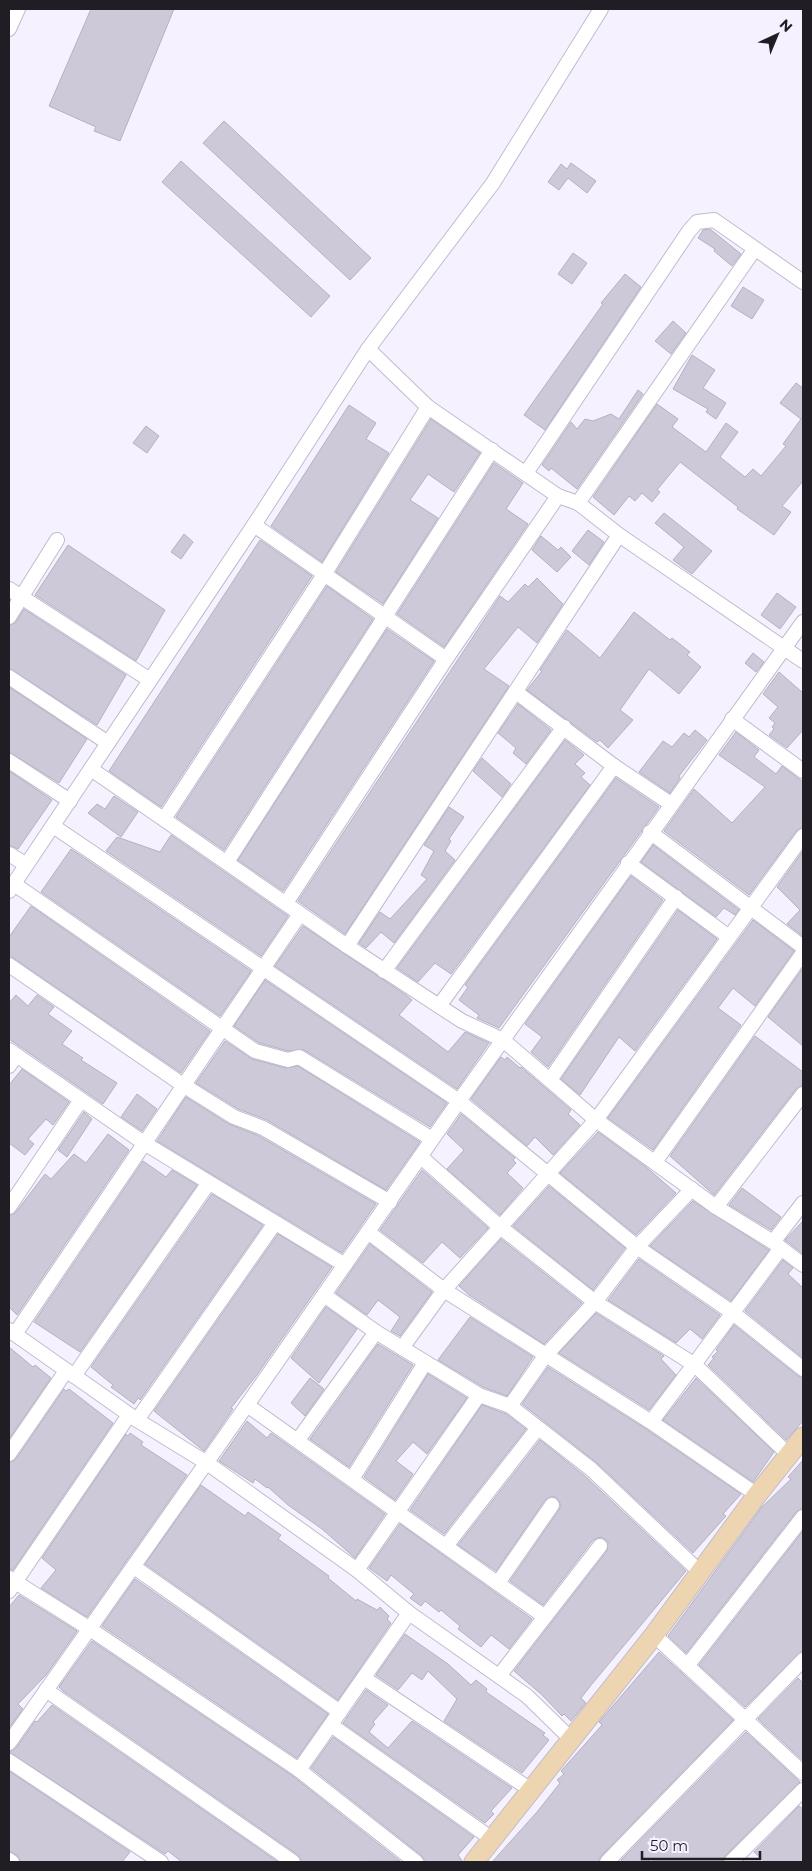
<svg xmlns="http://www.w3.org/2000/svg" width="812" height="1871" font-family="Montserrat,sans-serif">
<rect width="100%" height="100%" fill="#f6f1ff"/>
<g fill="#cec9d9" stroke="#b6b1c1">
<path d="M91,9H174L120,141L94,131L96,127L49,106Z"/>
<path d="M224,121L371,258L350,280L203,143Z"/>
<path d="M181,161L330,296L311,317L162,182Z"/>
<path d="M571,163L596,181L587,193L568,178L559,190L548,182L561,164L567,169Z"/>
<path d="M710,229L741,254L732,266L714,251L715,249L698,238L703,230Z"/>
<path d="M573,253L587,263L572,284L558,274Z"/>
<path d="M625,274L641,287L545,430L524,415L603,304L601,303Z"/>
<path d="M743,287L764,300L752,319L731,306Z"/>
<path d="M673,321L686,333L671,354L655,341Z"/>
<path d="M692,355L715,370L703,388L726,403L716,419L706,412L708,409L673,389Z"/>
<path d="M796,383L803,388V481L782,506L791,512L774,535L737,509L738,507L680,462L657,490L660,492L652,502L642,493L635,501L629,496L614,515L593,497L657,404L678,419L672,427L706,452L726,423L738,432L720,457L745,477L753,469L761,476L786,446L783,444L801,419L780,403Z"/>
<path d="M638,390L643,394L577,489L551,468L549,471L542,465L571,422L577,429L585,419L593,421L611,414L619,419Z"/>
<path d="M349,405L376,423L366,439L389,453L322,562L271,526Z"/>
<path d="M431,419L480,453L454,492L428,474L410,500L438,518L383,604L336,572Z"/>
<path d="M146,426L159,436L147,453L133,443Z"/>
<path d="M494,463L523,483L506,509L528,524L444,647L397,614Z"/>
<path d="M664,513L712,551L692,574L673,560L684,547L655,523Z"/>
<path d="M588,530L604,542L589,565L572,551Z"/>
<path d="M184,534L193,542L181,559L171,552Z"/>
<path d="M541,536L558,550L561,547L571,557L557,572L532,550Z"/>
<path d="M260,540L312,576L161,807L109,771Z"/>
<path d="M68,545L165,610L136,661L35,595Z"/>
<path d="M537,578L563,604L537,643L518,627L484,669L509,686L345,934L298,901L500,596L508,602L525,584L528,587Z"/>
<path d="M327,586L373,619L224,850L176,817Z"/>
<path d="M777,593L796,607L780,629L761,615Z"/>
<path d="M24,609L126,675L97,725L9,668V626L16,622Z"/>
<path d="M634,612L670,640L672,638L690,652L687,655L701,667L679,694L649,669L620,710L633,720L608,748L600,740L597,742L527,690L542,671L540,670L567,630L600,658Z"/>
<path d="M387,629L434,661L283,891L238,860Z"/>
<path d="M753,653L764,662L756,672L745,663Z"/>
<path d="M779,672L803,693V730L787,748L769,735L774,729L772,727L775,723L769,718L778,707L763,694Z"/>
<path d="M9,687L87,739L59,783L9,752Z"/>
<path d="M518,704L551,730L526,764L513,753L516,748L498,733Z"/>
<path d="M695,730L707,740L679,776L680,778L670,793L639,772L663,741L672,747L684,733L689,737Z"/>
<path d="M736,732L759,750L754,757L776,774L782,766L803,782V827L796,831L749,895L664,831L694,789L732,823L765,787L719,755Z"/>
<path d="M565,740L584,755L575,764L585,773L581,777L590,785L451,974L435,963L418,982L397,968Z"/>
<path d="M482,758L511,784L502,797L473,771Z"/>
<path d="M9,771L52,800L18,849L9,845Z"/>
<path d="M616,778L659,807L499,1028L477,1018L479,1015L459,1000L468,987L465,985Z"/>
<path d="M114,796L138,812L121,837L88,813L97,804L105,809Z"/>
<path d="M449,807L464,817L449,839L451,841L445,851L455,860L394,943L381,932L366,948L359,943L380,912L390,919L427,879L421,875L434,851L424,845Z"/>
<path d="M171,835L288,916L261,956L106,851L117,837L160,852Z"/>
<path d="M653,845L739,910L735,915L724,908L716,917L641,862Z"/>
<path d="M71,849L251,971L220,1016L41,892Z"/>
<path d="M803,851V936L787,924L800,910L777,887Z"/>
<path d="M631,876L663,900L548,1067L531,1052L542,1037L525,1024Z"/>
<path d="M31,906L210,1031L181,1073L9,955V937Z"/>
<path d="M678,910L717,939L635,1051L619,1037L580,1095L561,1079Z"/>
<path d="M753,920L794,951L755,1006L733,988L718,1008L741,1025L653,1150L608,1118Z"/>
<path d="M303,926L406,995L412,1000L399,1015L448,1052L465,1032L489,1043L457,1089L275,966Z"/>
<path d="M803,968V1046L768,1017Z"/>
<path d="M265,980L447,1103L430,1127L304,1050L288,1051L259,1043L234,1026Z"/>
<path d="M16,995L28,1006L37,995L54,1007L48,1014L72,1031L62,1044L83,1058L81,1060L117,1083L103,1104L9,1039V1003Z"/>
<path d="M755,1036L803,1072V1085L796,1089L714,1195L670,1156Z"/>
<path d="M225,1041L252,1059L286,1068L298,1066L420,1142L386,1190L267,1120L238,1109L196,1083Z"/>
<path d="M501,1057L505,1060L507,1057L520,1068L521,1067L571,1110L568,1114L580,1125L553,1155L535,1137L527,1146L471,1099Z"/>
<path d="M22,1069L69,1102L53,1125L46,1119L28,1139L34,1144L25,1155L9,1143V1085Z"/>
<path d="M137,1094L157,1109L142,1131L121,1117Z"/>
<path d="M186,1097L229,1124L259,1136L376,1204L342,1253L157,1141Z"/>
<path d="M84,1112L92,1119L67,1157L58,1150Z"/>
<path d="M461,1114L515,1158L513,1160L516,1163L507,1173L523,1188L500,1215L447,1169L464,1150L447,1134Z"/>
<path d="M598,1132L646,1167L676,1193L636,1235L560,1173Z"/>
<path d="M108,1134L129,1150L17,1315L9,1307V1216L16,1212L45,1174L51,1179L74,1154L86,1163Z"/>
<path d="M143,1161L166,1177L172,1170L197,1185L80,1352L34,1322Z"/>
<path d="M422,1170L488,1228L460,1258L442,1242L423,1263L380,1230Z"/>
<path d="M549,1186L625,1248L593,1290L513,1226Z"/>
<path d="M742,1188L781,1217L771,1230L729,1205Z"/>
<path d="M212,1194L263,1225L140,1400L138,1398L134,1404L111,1387L113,1385L91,1367Z"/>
<path d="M693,1201L769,1250L731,1301L650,1246Z"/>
<path d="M803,1221V1254L785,1240Z"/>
<path d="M278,1234L332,1267L256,1376L231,1408L233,1409L204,1451L154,1411Z"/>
<path d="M501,1239L582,1303L544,1344L469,1295L459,1286Z"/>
<path d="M370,1244L432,1292L400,1336L391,1331L400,1317L378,1300L367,1315L336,1293Z"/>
<path d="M639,1259L720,1315L702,1339L690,1329L676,1343L608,1300Z"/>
<path d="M783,1260L793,1268L788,1274L803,1288V1358L745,1311Z"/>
<path d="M326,1307L357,1329L319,1383L291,1358Z"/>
<path d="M596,1313L664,1356L661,1359L676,1375L649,1410L559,1353Z"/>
<path d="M470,1317L533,1357L507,1396L483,1387L438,1360Z"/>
<path d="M734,1325L798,1376L803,1378V1421L786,1440L708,1365L714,1358L712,1357L718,1351L716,1350Z"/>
<path d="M378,1344L413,1365L349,1467L310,1439Z"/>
<path d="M9,1347L33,1367L35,1365L51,1378L9,1439Z"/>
<path d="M548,1367L646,1429L741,1494L723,1514L726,1516L693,1553L597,1463L522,1404Z"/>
<path d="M428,1374L467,1398L427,1454L413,1442L396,1461L413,1474L395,1500L364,1477Z"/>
<path d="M310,1378L324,1389L305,1416L291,1403Z"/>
<path d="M696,1378L774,1452L753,1482L663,1420Z"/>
<path d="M64,1389L66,1391L69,1389L113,1423L13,1570L9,1569V1463L16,1459Z"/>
<path d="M482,1405L506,1414L526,1429L444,1534L410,1510Z"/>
<path d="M247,1421L267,1438L271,1433L385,1514L355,1558L322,1529L288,1505L268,1487L267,1488L255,1479L253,1483L219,1461Z"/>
<path d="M130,1433L143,1442L141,1445L187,1475L87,1617L41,1588L56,1570L42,1558L126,1434L128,1436Z"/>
<path d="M540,1440L585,1476L686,1571L592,1684L581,1698L586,1703L571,1721L564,1714L562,1716L541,1694L514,1671L607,1551L608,1542L601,1537L593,1540L543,1605L510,1581L559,1510L561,1505L557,1498L552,1496L545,1500L496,1571L458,1545Z"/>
<path d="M803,1460V1508L796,1512L686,1653L668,1636L762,1507L791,1479L788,1477Z"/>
<path d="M201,1485L245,1516L248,1512L281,1535L278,1539L329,1576L328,1578L356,1601L357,1599L377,1610L380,1607L389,1616L387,1619L391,1623L338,1700L145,1564Z"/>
<path d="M400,1524L532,1619L509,1649L491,1635L481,1647L458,1629L460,1626L441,1610L439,1612L425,1601L421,1606L410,1598L414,1594L391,1575L387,1581L369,1568Z"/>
<path d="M803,1531V1650L745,1707L699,1665Z"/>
<path d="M135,1579L328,1714L297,1758L102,1626Z"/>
<path d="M19,1595L77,1631L46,1675L18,1704L23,1709L9,1728V1607Z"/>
<path d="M405,1634L448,1664L471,1685L476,1680L487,1689L486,1692L545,1733L543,1735L549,1740L522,1773L444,1721L457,1699L428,1671L422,1680L412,1673L398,1690L376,1675Z"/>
<path d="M92,1641L294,1777L400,1861L302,1862L298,1855L63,1691L59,1687Z"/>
<path d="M659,1652L733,1720L601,1856L598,1862H492L537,1812L560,1783L557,1780L564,1774L561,1771L602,1725L599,1722Z"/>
<path d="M798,1678L803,1683V1761L758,1719Z"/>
<path d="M366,1690L388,1705L373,1722L375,1724L369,1732L388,1748L412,1721L512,1788L491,1811L494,1814L485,1823L343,1723Z"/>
<path d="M52,1705L278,1862H182L168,1851L165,1854L9,1752L16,1748L35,1721L37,1722Z"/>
<path d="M746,1732L800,1782L725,1856L722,1862H655L651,1859L648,1862H623L621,1860Z"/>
<path d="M333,1737L474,1837L458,1855L463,1862H426L421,1855L311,1768Z"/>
<path d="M9,1771L130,1852L122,1862H21L17,1855L9,1851Z"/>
<path d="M799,1806L803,1809V1862H765L754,1852Z"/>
</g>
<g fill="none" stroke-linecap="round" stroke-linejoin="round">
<defs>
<g id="street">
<path d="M9,29L18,9"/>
<path d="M368,349L428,407L558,496L578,503L619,535L803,661"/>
<path d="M526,473L689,231L697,222L714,220L803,282"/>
<path d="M578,503L754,250"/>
<path d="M254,525L446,659"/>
<path d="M9,589L150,680"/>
<path d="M9,617L57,540"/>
<path d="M9,677L108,743"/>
<path d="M516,692L614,766L671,804"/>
<path d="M732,719L803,771"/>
<path d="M9,761L70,801"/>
<path d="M91,769L347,946L462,1021L503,1040L596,1120L716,1207L773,1242L803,1265"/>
<path d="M164,819L325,573L428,407"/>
<path d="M53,826L459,1101L637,1247L733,1313L803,1369"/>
<path d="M650,832L803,947"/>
<path d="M9,854L25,864"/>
<path d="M227,862L492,450"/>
<path d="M628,863L729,937"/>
<path d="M14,884L255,1051L288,1060L299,1057L432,1139"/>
<path d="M9,891L254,525L368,349L493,183L601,9"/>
<path d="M286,903L446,659L558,496"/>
<path d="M347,946L619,535"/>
<path d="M9,965L183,1085L234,1117L263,1128L390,1202"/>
<path d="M384,971L564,727"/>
<path d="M439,1006L614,766"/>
<path d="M9,1050L144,1143L345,1265"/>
<path d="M9,1066L16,1055"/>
<path d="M550,1080L676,897"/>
<path d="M421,1157L499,1226L595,1302L695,1365L789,1455"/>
<path d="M655,1162L803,953"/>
<path d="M9,1207L81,1100"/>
<path d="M716,1207L803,1094"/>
<path d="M368,1232L444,1290L651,1422L757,1495"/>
<path d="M773,1242L803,1203"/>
<path d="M324,1295L376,1332L479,1395L510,1406L591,1469L700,1572"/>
<path d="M9,1330L137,1420L207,1463L357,1570L409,1613L527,1696L571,1739"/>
<path d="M15,1334L300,914"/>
<path d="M402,1348L444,1290L596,1120L803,836"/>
<path d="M74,1376L208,1184"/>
<path d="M247,1405L545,1617"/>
<path d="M510,1406L545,1356L595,1302L637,1247L692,1189"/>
<path d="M137,1420L275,1223"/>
<path d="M651,1422L781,1248"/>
<path d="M298,1440L376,1332"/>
<path d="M9,1454L66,1371"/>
<path d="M352,1479L425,1363"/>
<path d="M446,1546L537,1429"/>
<path d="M134,1567L340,1712"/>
<path d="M357,1570L479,1395"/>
<path d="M9,1578L90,1629L299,1770L416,1862"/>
<path d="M498,1583L552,1505"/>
<path d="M9,1591L129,1415"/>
<path d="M654,1635L803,1773"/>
<path d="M687,1666L803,1517"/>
<path d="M499,1676L600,1546"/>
<path d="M364,1678L531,1790"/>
<path d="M46,1690L293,1862"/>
<path d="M331,1725L492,1839"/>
<path d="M9,1743L247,1405L459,1101L803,622"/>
<path d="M9,1761L161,1862"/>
<path d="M299,1770L409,1613"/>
<path d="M9,1860L12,1862"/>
<path d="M607,1862L803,1660"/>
<path d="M731,1862L803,1790"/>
</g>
<path id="secondary" d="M474,1862L654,1635L757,1495L803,1437"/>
</defs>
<use href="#street" stroke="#c1bbcc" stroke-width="16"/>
<use href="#secondary" stroke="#c1bbcc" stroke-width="21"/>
<use href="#street" stroke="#fff" stroke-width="14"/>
<use href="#secondary" stroke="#edd5b2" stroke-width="19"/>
</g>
<rect width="812" height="1871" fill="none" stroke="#201e24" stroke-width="20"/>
<g transform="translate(777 35) rotate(44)" stroke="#f6f1ff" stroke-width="4" paint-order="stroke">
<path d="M0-4L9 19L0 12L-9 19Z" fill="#201e24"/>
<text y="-8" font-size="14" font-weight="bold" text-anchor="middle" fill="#201e24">N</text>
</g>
<path d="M642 1851v8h118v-8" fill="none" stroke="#201e24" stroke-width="2.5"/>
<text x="650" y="1851" font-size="15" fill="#201e24" stroke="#f6f1ff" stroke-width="4" paint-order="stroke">50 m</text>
</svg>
